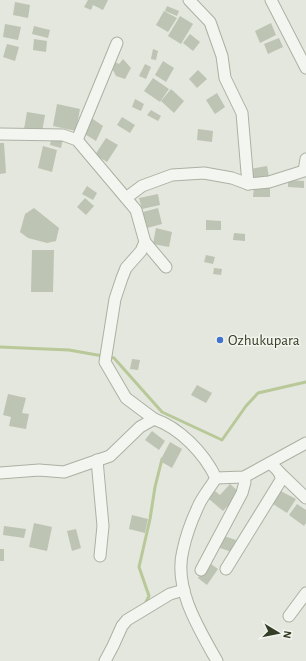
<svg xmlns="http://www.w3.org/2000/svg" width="306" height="661" font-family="'Alegreya Sans',sans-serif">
<rect width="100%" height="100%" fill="#e3e7dd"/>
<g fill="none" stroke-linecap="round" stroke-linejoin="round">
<g stroke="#b9c898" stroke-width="3">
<path d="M0,347L69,350L103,356"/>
<path d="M109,357L114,358L162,412L222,440L246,406L258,393L306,382"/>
<path d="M143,605L145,604L149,596L139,567L150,519L155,487L162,459"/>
</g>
</g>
<g fill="#bdc4b4">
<path d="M88,0H108L103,10L93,5L91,10L84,7Z"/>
<path d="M15,2L30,5L28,18L13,15Z"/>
<path d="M167,6L179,11L177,16L165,11Z"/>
<path d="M164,11L177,18L168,32L156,25Z"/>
<path d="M180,16L193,24L181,44L168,36Z"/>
<path d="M271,23L276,35L260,43L255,31Z"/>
<path d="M5,24L21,27L18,40L3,37Z"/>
<path d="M34,26L50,30L48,38L32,34Z"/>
<path d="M190,34L200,42L193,51L183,43Z"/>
<path d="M279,38L283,47L268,54L264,44Z"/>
<path d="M34,39L47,41L46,52L33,50Z"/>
<path d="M7,44L19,47L15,61L3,57Z"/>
<path d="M153,49L158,51L156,60L151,59Z"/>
<path d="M123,59L131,68L125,79L116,76L112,68L115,62L119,64Z"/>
<path d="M163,61L174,68L166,82L155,75Z"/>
<path d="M145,64L151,67L146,79L139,76Z"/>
<path d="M198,70L207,79L197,88L189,79Z"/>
<path d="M153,78L169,89L160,102L144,91Z"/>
<path d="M171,89L184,101L174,113L161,101Z"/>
<path d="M217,93L225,107L215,114L206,100Z"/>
<path d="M135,99L144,104L141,111L132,107Z"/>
<path d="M57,104L80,109L76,131L53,126Z"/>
<path d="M151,110L161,116L158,121L147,115Z"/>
<path d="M27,112L45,115L42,132L24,129Z"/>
<path d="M90,117L103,126L96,141L83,133Z"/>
<path d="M122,117L135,125L130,133L117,125Z"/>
<path d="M198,129L213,131L212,142L197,140Z"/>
<path d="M52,136L63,139L61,148L50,145Z"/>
<path d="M106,138L118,145L107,162L95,155Z"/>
<path d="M0,143H4L6,173L0,174Z"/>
<path d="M43,146L57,150L52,172L38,168Z"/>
<path d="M267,166L269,177L252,180L250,169Z"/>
<path d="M288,180L304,181V188L288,187Z"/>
<path d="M87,186L97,193L93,200L82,194Z"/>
<path d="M254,187L270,188V197H253Z"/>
<path d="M158,194L160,205L142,209L139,198Z"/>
<path d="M85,198L94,206L86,215L77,207Z"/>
<path d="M34,208L59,228L56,241L47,243L28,238L20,232L25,214Z"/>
<path d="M158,208L162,224L147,228L143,212Z"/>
<path d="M206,220L221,221V230H206Z"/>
<path d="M156,228L172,232L169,247L153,244Z"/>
<path d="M234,233L245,234V241L233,240Z"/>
<path d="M32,250H54L53,292H31Z"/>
<path d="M206,255L215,257L213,264L204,262Z"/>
<path d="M214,268L222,269L221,275L213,274Z"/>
<path d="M132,359L140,360L138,370L130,369Z"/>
<path d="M197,385L212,393L206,403L191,395Z"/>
<path d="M8,394L26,398L22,413L29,414L26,429L9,426L11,417L3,415Z"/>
<path d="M152,431L165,441L159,450L145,440Z"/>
<path d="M170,442L182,449L172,468L160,461Z"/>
<path d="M230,484L240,493L223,511L209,499L215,491L220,495Z"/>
<path d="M271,486L296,499L287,513L273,504L268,512L259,507Z"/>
<path d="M297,504L306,510V523L304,526L289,515Z"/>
<path d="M132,515L148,519L145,533L129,529Z"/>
<path d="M34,523L52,527L47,551L29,547Z"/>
<path d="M4,526L26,529L24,538L3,535Z"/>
<path d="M76,529L81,548L72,551L67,531Z"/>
<path d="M218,534L236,540L232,552L214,546Z"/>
<rect x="0" y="549" width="4" height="12"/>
<path d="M208,562L218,569L207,585L198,578Z"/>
</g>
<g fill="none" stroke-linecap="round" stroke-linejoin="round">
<defs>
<g id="minor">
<path d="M189,0L210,22L222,56L225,78L242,113L248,184"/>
<path d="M271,0L306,68"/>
<path d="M0,134L63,135L77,140L136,210L145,242L141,251L126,268L122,278L115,299L105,362L126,398L154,419L140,427L110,456L64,472L39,470L0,473"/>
<path d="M77,140L117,43"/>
<path d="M126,198L142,186L172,175L204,173L232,178L248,184L269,182L304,171L306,159"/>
<path d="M145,242L166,267"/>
<path d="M154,419C180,428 204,453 216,478L244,477L306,443"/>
<path d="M97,460L103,526L100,556"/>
<path d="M279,472L306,498"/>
<path d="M216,478C210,488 201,498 197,509C191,522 186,536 183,550C173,588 199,629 217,661"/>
<path d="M226,569L281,480C282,472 275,468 270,463"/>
<path d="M201,570L242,493L245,482L244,477"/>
<path d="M289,616L306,593"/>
<path d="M105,661L113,646L122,626L127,620L170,594L184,590"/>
</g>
</defs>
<use href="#minor" stroke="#abb1a3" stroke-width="13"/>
<use href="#minor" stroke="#f3f6f0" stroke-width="11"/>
</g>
<circle fill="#4072ce" stroke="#f2f5ed" stroke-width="1.5" cx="220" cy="340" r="4"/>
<g text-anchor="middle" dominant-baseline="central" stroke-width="3" stroke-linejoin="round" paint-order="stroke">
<g font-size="15" fill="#343e27" stroke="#f2f5ed" text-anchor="start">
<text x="228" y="340">Ozhukupara</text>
</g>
</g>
<g transform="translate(278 633) rotate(100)" stroke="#f2f5ed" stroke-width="3" paint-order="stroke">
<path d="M0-3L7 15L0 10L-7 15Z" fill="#343e27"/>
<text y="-6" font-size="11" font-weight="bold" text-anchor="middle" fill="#343e27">N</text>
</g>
</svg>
